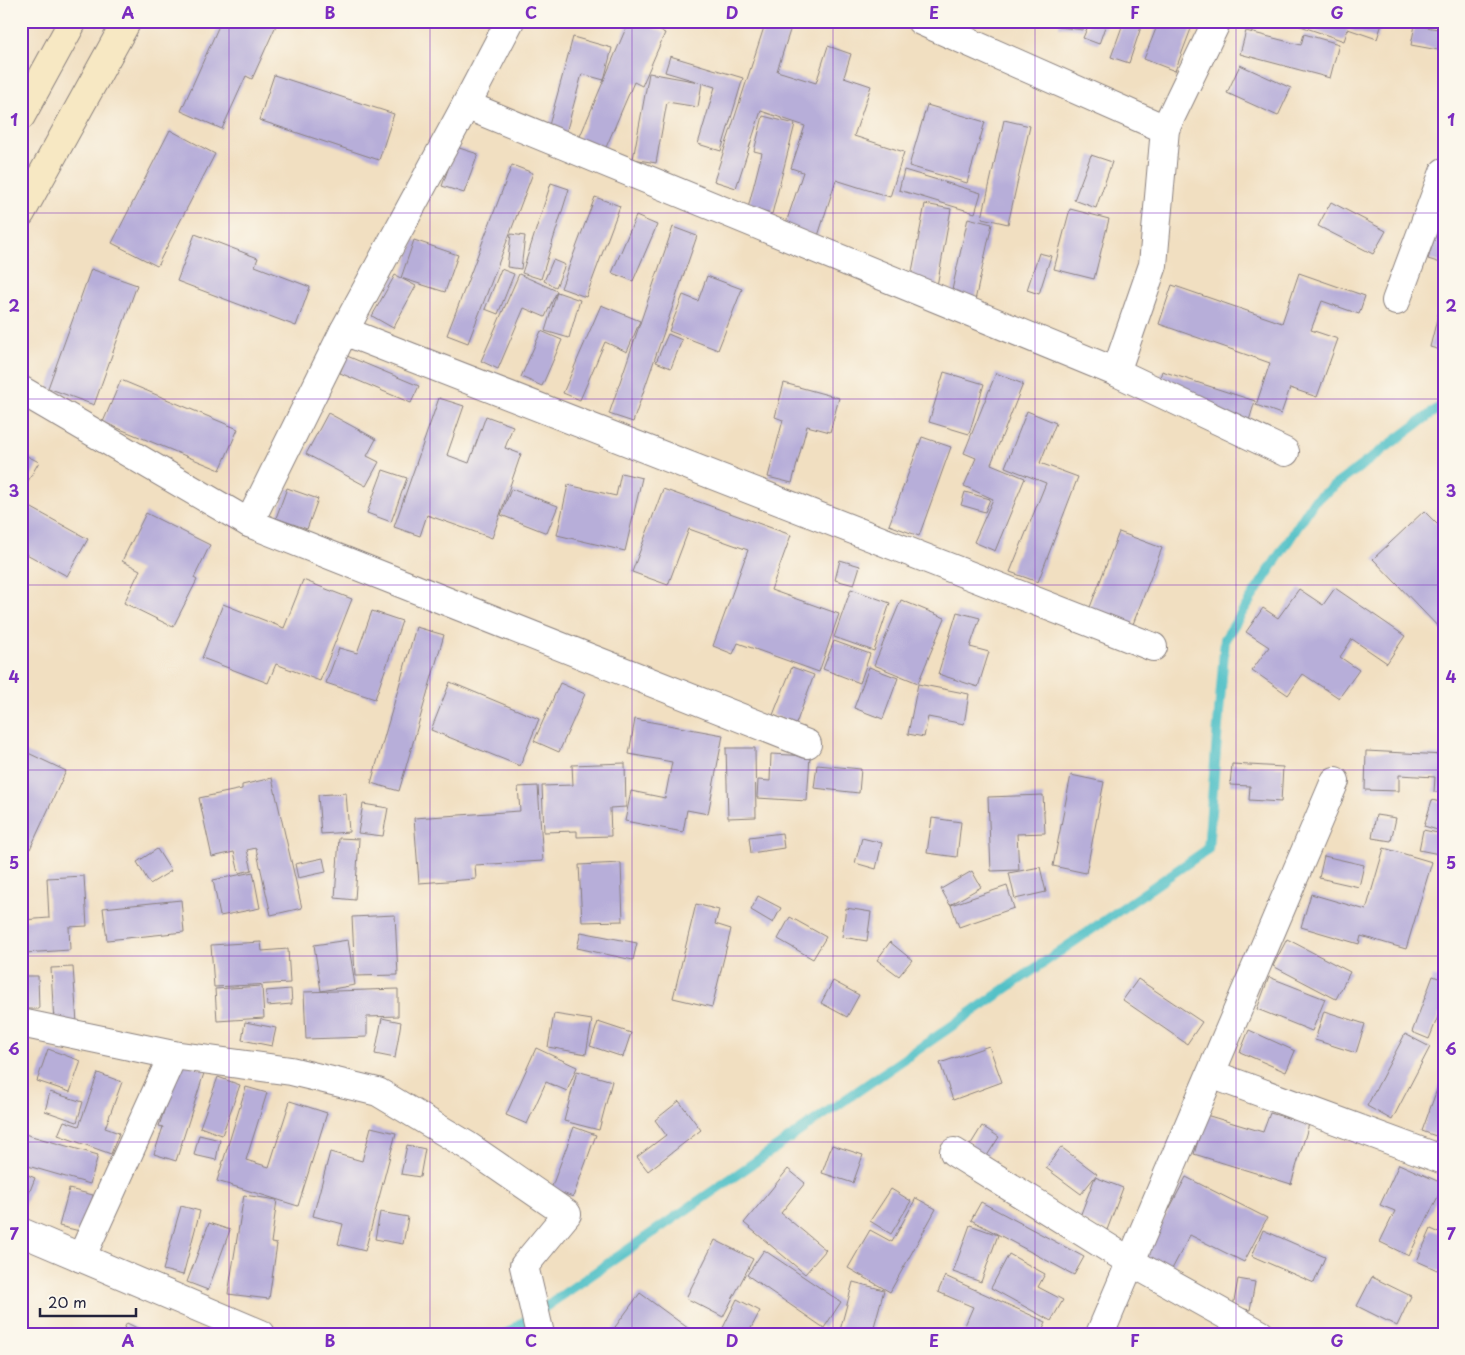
<svg xmlns="http://www.w3.org/2000/svg" width="1465" height="1355" font-family="'Playpen Sans',sans-serif">
<rect width="100%" height="100%" fill="#fbf7ec"/>
<filter id="ink" filterUnits="userSpaceOnUse"><feTurbulence type="fractalNoise" baseFrequency=".02" numOctaves="2"/><feDisplacementMap in="SourceGraphic" scale="10" xChannelSelector="R" yChannelSelector="G"/><feConvolveMatrix kernelMatrix="1 2 1 2 8 2 1 2 1" color-interpolation-filters="sRGB"/></filter>
<filter id="wash" filterUnits="userSpaceOnUse"><feTurbulence type="fractalNoise" baseFrequency=".0096" numOctaves="4" result="noise"/><feDisplacementMap in="SourceGraphic" scale="20" xChannelSelector="R" yChannelSelector="G"/><feGaussianBlur stdDeviation="1.12" result="paint"/><feColorMatrix in="noise" values="0 0 0 0 0 0 0 0 0 0 0 0 0 0 0 0 0 1.4 0 .05"/><feComposite in="paint" operator="in"/></filter>
<g filter="url(#wash)">
<rect width="100%" height="100%" fill="#f1dfc1"/>
<g fill="none" stroke-linecap="round" stroke-linejoin="round">
<path stroke="#53c1c7" stroke-width="10" d="M506,1334L1208,849L1225,639L1314,501L1444,404"/>
</g>
<g id="blocks">
<g fill="#b7aed9">
<path d="M221,21H278L252,79L246,76L222,129L181,111Z"/>
<path d="M629,21H637L665,33L642,86L634,82L604,152L578,141Z"/>
<path d="M766,21H793L777,71L816,83L828,46L851,54L844,77L871,86L854,136L904,152L890,197L836,180L818,236L785,226L803,172L791,168L805,126L761,111L736,188L714,181Z"/>
<path d="M1060,21H1084L1083,30L1059,27Z"/>
<path d="M1090,21H1107L1099,44L1083,38Z"/>
<path d="M1124,21H1143L1129,63L1111,57Z"/>
<path d="M1159,21H1194L1175,71L1144,59Z"/>
<path d="M1383,21L1377,39L1348,29L1344,41L1289,22Z"/>
<path d="M1415,25L1444,30V51L1411,45Z"/>
<path d="M1246,31L1301,45L1304,34L1339,44L1330,78L1240,54Z"/>
<path d="M573,37L612,48L604,80L582,74L566,133L548,129Z"/>
<path d="M670,56L743,78L721,151L698,144L715,87L702,83L698,107L667,102L656,163L633,159L649,73L699,82L665,72Z"/>
<path d="M1240,65L1291,88L1278,116L1227,93Z"/>
<path d="M274,75L394,114L379,160L259,120Z"/>
<path d="M927,105L985,122L967,183L909,166Z"/>
<path d="M763,116L795,124L772,214L748,208L762,153L754,151Z"/>
<path d="M1004,120L1030,126L1008,224L982,218Z"/>
<path d="M170,130L215,154L157,266L112,243Z"/>
<path d="M456,147L478,154L464,193L442,186Z"/>
<path d="M1091,155L1112,162L1096,208L1074,200Z"/>
<path d="M512,165L533,173L468,343L447,335Z"/>
<path d="M904,170L981,193L975,213L899,190Z"/>
<path d="M551,183L569,189L541,279L522,273Z"/>
<path d="M595,197L620,206L586,297L561,288Z"/>
<path d="M1331,202L1386,231L1373,254L1318,226Z"/>
<path d="M925,204L951,209L937,286L910,282Z"/>
<path d="M1070,209L1109,219L1094,279L1054,269Z"/>
<path d="M1443,211H1444V264L1428,259Z"/>
<path d="M636,216L657,225L633,281L612,273Z"/>
<path d="M968,218L992,224L972,314L948,308Z"/>
<path d="M673,227L697,236L633,422L609,414Z"/>
<path d="M195,234L258,258L255,266L310,287L296,326L177,281Z"/>
<path d="M511,234L525,236L521,269L507,267Z"/>
<path d="M414,240L458,255L445,292L401,278Z"/>
<path d="M1039,253L1051,256L1039,294L1027,290Z"/>
<path d="M553,260L565,265L556,287L544,281Z"/>
<path d="M91,269L137,285L94,405L48,388Z"/>
<path d="M501,269L514,274L498,314L485,309Z"/>
<path d="M1299,273L1365,296L1359,314L1322,301L1311,330L1338,339L1317,397L1290,388L1281,414L1256,405L1270,363L1159,324L1172,285L1282,323Z"/>
<path d="M519,274L557,291L545,317L524,308L498,369L481,361Z"/>
<path d="M395,275L416,286L393,328L372,316Z"/>
<path d="M707,276L742,289L718,350L669,331L683,295L698,301Z"/>
<path d="M557,292L580,300L569,338L545,331Z"/>
<path d="M601,305L640,321L627,352L605,342L580,400L563,393Z"/>
<path d="M1440,307H1444V351L1430,347Z"/>
<path d="M541,331L562,340L542,386L521,377Z"/>
<path d="M668,334L682,340L671,368L656,362Z"/>
<path d="M347,356L419,386L411,403L340,373Z"/>
<path d="M1162,371L1255,401L1248,424L1155,394Z"/>
<path d="M944,372L984,384L969,434L929,422Z"/>
<path d="M996,373L1023,384L991,464L1025,478L995,551L974,542L993,499L964,486L976,458L964,453Z"/>
<path d="M121,380L238,429L220,470L103,422Z"/>
<path d="M784,383L839,398L830,432L807,426L792,483L768,477L783,420L775,417Z"/>
<path d="M439,398L464,406L447,455L469,463L486,416L513,426L505,448L521,454L492,538L427,515L420,536L394,527Z"/>
<path d="M1027,411L1056,423L1040,463L1078,477L1038,582L1010,572L1046,483L1005,467Z"/>
<path d="M328,413L376,439L367,456L379,462L366,486L306,454Z"/>
<path d="M922,437L951,447L919,536L889,525Z"/>
<path d="M21,453L39,462L21,493Z"/>
<path d="M383,470L407,478L391,522L367,513Z"/>
<path d="M621,473L642,478L625,551L557,535L568,485L616,496Z"/>
<path d="M287,488L318,499L307,529L276,518Z"/>
<path d="M511,489L558,506L547,533L501,515Z"/>
<path d="M663,489L791,535L771,590L839,614L819,672L738,643L733,654L713,646L748,550L689,529L668,585L632,572Z"/>
<path d="M965,492L990,499L985,512L961,505Z"/>
<path d="M21,502L88,539L67,576L21,551Z"/>
<path d="M1424,511L1444,531V633L1373,559Z"/>
<path d="M146,513L210,545L194,578L197,580L173,627L124,603L140,570L122,561Z"/>
<path d="M1119,532L1162,548L1130,632L1087,615Z"/>
<path d="M840,560L860,566L854,585L835,580Z"/>
<path d="M303,580L352,599L320,681L276,664L268,683L202,658L223,604L284,628Z"/>
<path d="M1335,588L1405,636L1387,663L1352,639L1340,657L1359,670L1339,698L1303,674L1288,695L1252,670L1269,647L1246,632L1263,608L1278,618L1299,589L1323,605Z"/>
<path d="M851,589L890,603L874,651L834,637Z"/>
<path d="M901,600L945,618L918,683L874,665Z"/>
<path d="M372,611L402,621L375,699L326,683L339,648L357,653Z"/>
<path d="M957,612L980,618L970,647L989,652L978,687L938,674Z"/>
<path d="M416,627L444,635L399,791L371,783Z"/>
<path d="M834,641L870,654L860,683L823,669Z"/>
<path d="M792,667L814,675L796,724L773,715Z"/>
<path d="M869,667L898,678L883,719L854,708Z"/>
<path d="M450,682L539,719L520,766L431,730Z"/>
<path d="M560,683L585,694L559,752L534,741Z"/>
<path d="M918,684L969,694L964,724L928,717L924,737L908,734Z"/>
<path d="M635,719L723,735L708,814L687,810L683,832L625,821L631,791L665,798L672,762L629,754Z"/>
<path d="M726,748H755L756,817L728,818Z"/>
<path d="M24,751L66,771L30,849L21,845V757Z"/>
<path d="M1366,751L1444,755V792H1434L1435,777L1399,775V791L1365,790Z"/>
<path d="M771,754L810,756L807,801L757,798L758,780L770,781Z"/>
<path d="M625,763L626,807L610,808L611,836L577,837V831L544,832L542,786L573,785L572,765Z"/>
<path d="M1232,764L1283,767L1281,802L1249,800L1250,786L1230,785Z"/>
<path d="M817,765L861,769L859,793L814,788Z"/>
<path d="M1071,775L1104,782L1086,873L1053,866Z"/>
<path d="M272,778L302,908L271,915L256,848L247,850L252,870L239,873L234,852L212,857L199,798L242,789V785Z"/>
<path d="M538,786L543,861L475,865L476,879L419,883L414,818L520,811L518,787Z"/>
<path d="M346,793L349,832L321,834L318,795Z"/>
<path d="M1043,795L1045,833L1017,834L1019,870L991,871L988,797Z"/>
<path d="M1432,800L1444,803V832L1424,826Z"/>
<path d="M363,804L388,808L383,836L358,833Z"/>
<path d="M1376,815L1396,818L1391,841L1372,838Z"/>
<path d="M932,818L961,822L957,857L927,853Z"/>
<path d="M1423,830L1443,834L1439,854L1419,850Z"/>
<path d="M782,833L784,848L751,853L749,837Z"/>
<path d="M339,838L359,839L355,900L335,898Z"/>
<path d="M862,838L882,843L876,869L855,863Z"/>
<path d="M1384,848L1432,862L1406,949L1361,936L1359,944L1301,927L1311,894L1366,910Z"/>
<path d="M157,849L171,871L150,884L137,862Z"/>
<path d="M1324,856L1364,865L1359,887L1319,878Z"/>
<path d="M323,858L326,872L298,878L295,864Z"/>
<path d="M621,863L623,921L582,922L579,865Z"/>
<path d="M1040,867L1046,892L1015,899L1009,873Z"/>
<path d="M972,871L981,887L950,905L941,889Z"/>
<path d="M253,872L260,908L220,916L213,880Z"/>
<path d="M84,876L87,926L69,927L70,950L24,953L23,920L49,918L47,878Z"/>
<path d="M1007,886L1014,908L959,927L951,905Z"/>
<path d="M758,896L781,908L773,923L751,910Z"/>
<path d="M181,900L184,932L107,940L103,908Z"/>
<path d="M696,904L719,910L715,924L731,929L712,1007L673,998Z"/>
<path d="M846,908L871,912L867,941L842,937Z"/>
<path d="M395,915L398,975L355,976L352,917Z"/>
<path d="M790,917L826,937L813,959L778,939Z"/>
<path d="M581,932L637,943L633,960L577,948Z"/>
<path d="M1287,939L1350,972L1336,999L1273,966Z"/>
<path d="M348,940L355,985L321,991L314,945Z"/>
<path d="M261,942L262,951L288,949L290,983L214,987L211,945Z"/>
<path d="M890,942L912,960L899,976L877,960Z"/>
<path d="M73,967L77,1023L54,1024L51,968Z"/>
<path d="M21,976H38L39,1009H21Z"/>
<path d="M1433,976L1444,980V1015L1439,1014L1429,1039L1412,1032Z"/>
<path d="M1269,977L1325,999L1312,1031L1257,1009Z"/>
<path d="M1138,979L1202,1022L1187,1044L1123,1000Z"/>
<path d="M833,981L859,995L847,1017L821,1003Z"/>
<path d="M262,986L264,1018L217,1021L215,989Z"/>
<path d="M291,989L292,1004L267,1006L266,991Z"/>
<path d="M398,989V1016L367,1017V1037L306,1039L304,992Z"/>
<path d="M1324,1011L1365,1024L1356,1053L1315,1040Z"/>
<path d="M554,1014L592,1020L586,1054L548,1047Z"/>
<path d="M382,1018L401,1022L395,1058L375,1054Z"/>
<path d="M245,1022L276,1028L272,1046L242,1040Z"/>
<path d="M598,1022L631,1033L623,1057L590,1046Z"/>
<path d="M1249,1030L1295,1051L1286,1072L1240,1052Z"/>
<path d="M1405,1034L1430,1047L1392,1120L1367,1106Z"/>
<path d="M989,1046L1002,1082L953,1100L940,1063Z"/>
<path d="M536,1048L577,1067L567,1091L546,1082L527,1124L506,1115Z"/>
<path d="M48,1049L81,1061L70,1092L37,1081Z"/>
<path d="M180,1062L205,1070L176,1161L154,1154L163,1127L159,1126Z"/>
<path d="M577,1071L612,1081L599,1130L564,1121Z"/>
<path d="M98,1073L122,1082L105,1128L119,1133L111,1154L58,1135L64,1121L79,1126Z"/>
<path d="M218,1077L240,1085L222,1135L200,1127Z"/>
<path d="M1439,1084L1444,1086V1139L1422,1131Z"/>
<path d="M246,1087L267,1093L246,1160L269,1167L290,1101L327,1113L298,1206L217,1181Z"/>
<path d="M50,1092L83,1102L77,1122L45,1111Z"/>
<path d="M679,1101L701,1130L648,1171L637,1157L666,1135L655,1120Z"/>
<path d="M1270,1113L1309,1124L1291,1184L1194,1154L1206,1115L1263,1132Z"/>
<path d="M982,1126L999,1137L983,1162L966,1152Z"/>
<path d="M371,1127L396,1133L365,1251L338,1244L343,1224L313,1216L330,1152L362,1161Z"/>
<path d="M574,1127L596,1135L573,1197L551,1189Z"/>
<path d="M21,1133L98,1155L90,1184L21,1164Z"/>
<path d="M199,1135L220,1140L216,1160L194,1155Z"/>
<path d="M407,1145L425,1149L420,1177L401,1174Z"/>
<path d="M832,1145L863,1155L853,1183L822,1173Z"/>
<path d="M1061,1147L1097,1174L1081,1194L1046,1168Z"/>
<path d="M1399,1164L1444,1184L1409,1256L1380,1242L1395,1211L1380,1205Z"/>
<path d="M788,1169L805,1183L781,1213L826,1250L805,1274L744,1223Z"/>
<path d="M21,1172L35,1178L24,1206L21,1205Z"/>
<path d="M1095,1177L1123,1188L1107,1230L1079,1219Z"/>
<path d="M1186,1177L1267,1218L1244,1262L1190,1235L1171,1271L1144,1257Z"/>
<path d="M69,1189L93,1195L84,1232L59,1226Z"/>
<path d="M891,1189L911,1201L891,1234L870,1221Z"/>
<path d="M244,1195L277,1200L271,1243L277,1244L269,1299L228,1294Z"/>
<path d="M916,1198L936,1209L890,1292L848,1268L870,1230L892,1242Z"/>
<path d="M981,1202L1084,1257L1074,1275L971,1220Z"/>
<path d="M181,1206L200,1211L183,1275L163,1270Z"/>
<path d="M380,1212L408,1217L403,1244L375,1239Z"/>
<path d="M209,1223L230,1230L208,1290L187,1282Z"/>
<path d="M970,1225L998,1235L981,1282L953,1272Z"/>
<path d="M1431,1229L1444,1235V1273L1417,1261Z"/>
<path d="M1263,1230L1325,1257L1314,1283L1252,1256Z"/>
<path d="M715,1240L753,1259L723,1317L686,1298Z"/>
<path d="M764,1250L841,1302L824,1328L747,1275Z"/>
<path d="M1009,1254L1045,1274L1038,1287L1063,1300L1051,1321L991,1288Z"/>
<path d="M945,1276L1046,1322L1040,1334H971L963,1330L973,1307L938,1292Z"/>
<path d="M1372,1277L1411,1296L1397,1326L1357,1306Z"/>
<path d="M1238,1279L1255,1282L1250,1310L1233,1307Z"/>
<path d="M853,1282L884,1290L872,1334H839Z"/>
<path d="M640,1293L696,1334H610Z"/>
<path d="M737,1299L760,1311L748,1334H720Z"/>
<path d="M127,1323L149,1334H121Z"/>
</g>
</g>
</g>
<g filter="url(#ink)">
<use href="#blocks" fill-opacity="0" stroke="#8a807e" stroke-width="1"/>
<g fill="none" stroke-linecap="round" stroke-linejoin="round">
<defs>
<g id="street">
<path d="M921,21L1165,129"/>
<path d="M466,105L1116,372L1285,452"/>
<path d="M1396,301L1444,172"/>
<path d="M344,331L1153,647"/>
<path d="M1116,372L1153,265L1165,129L1217,21"/>
<path d="M21,390L249,523L807,744"/>
<path d="M249,523L344,331L466,105L510,21"/>
<path d="M21,1023L173,1055L291,1071L378,1092L468,1146L567,1214L524,1266L540,1334"/>
<path d="M1211,1074L1444,1160"/>
<path d="M954,1152L1131,1262L1260,1334"/>
<path d="M21,1232L261,1334"/>
<path d="M81,1258L173,1055"/>
<path d="M1100,1334L1335,781"/>
</g>
<g id="secondary">
<path d="M21,116L73,21"/>
<path d="M21,213L127,21"/>
</g>
</defs>
<use href="#street" stroke="#8a807e" stroke-width="30"/>
<use href="#secondary" stroke="#8a807e" stroke-width="30"/>
<use href="#street" stroke="#fff" stroke-width="28"/>
<use href="#secondary" stroke="#f7e8c3" stroke-width="28"/>
</g>
</g>
<path fill="none" stroke="#7b2cbf" stroke-width="1" stroke-opacity="0.55" d="M229,21V1334M430,21V1334M632,21V1334M833,21V1334M1035,21V1334M1236,21V1334M21,213H1444M21,399H1444M21,585H1444M21,770H1444M21,956H1444M21,1142H1444"/>
<rect width="1465" height="1355" fill="none" stroke="#fbf7ec" stroke-width="55"/>
<path d="M40 1308v8h96v-8" fill="none" stroke="#22223b" stroke-width="2.5"/>
<text x="48" y="1308" font-size="15" fill="#22223b" stroke="#fbf7ec" stroke-width="4" paint-order="stroke">20 m</text>
<rect x="28" y="28" width="1410" height="1300" fill="none" stroke="#7b2cbf" stroke-width="2"/>
<g font-size="16" text-anchor="middle" font-weight="bold" fill="#7b2cbf">
<text x="128" y="19">A</text>
<text x="330" y="19">B</text>
<text x="531" y="19">C</text>
<text x="732" y="19">D</text>
<text x="934" y="19">E</text>
<text x="1135" y="19">F</text>
<text x="1337" y="19">G</text>
<text x="14" y="126">1</text>
<text x="1451" y="126">1</text>
<text x="14" y="312">2</text>
<text x="1451" y="312">2</text>
<text x="14" y="497">3</text>
<text x="1451" y="497">3</text>
<text x="14" y="683">4</text>
<text x="1451" y="683">4</text>
<text x="14" y="869">5</text>
<text x="1451" y="869">5</text>
<text x="14" y="1055">6</text>
<text x="1451" y="1055">6</text>
<text x="14" y="1240">7</text>
<text x="1451" y="1240">7</text>
<text x="128" y="1347">A</text>
<text x="330" y="1347">B</text>
<text x="531" y="1347">C</text>
<text x="732" y="1347">D</text>
<text x="934" y="1347">E</text>
<text x="1135" y="1347">F</text>
<text x="1337" y="1347">G</text>
</g>
</svg>
